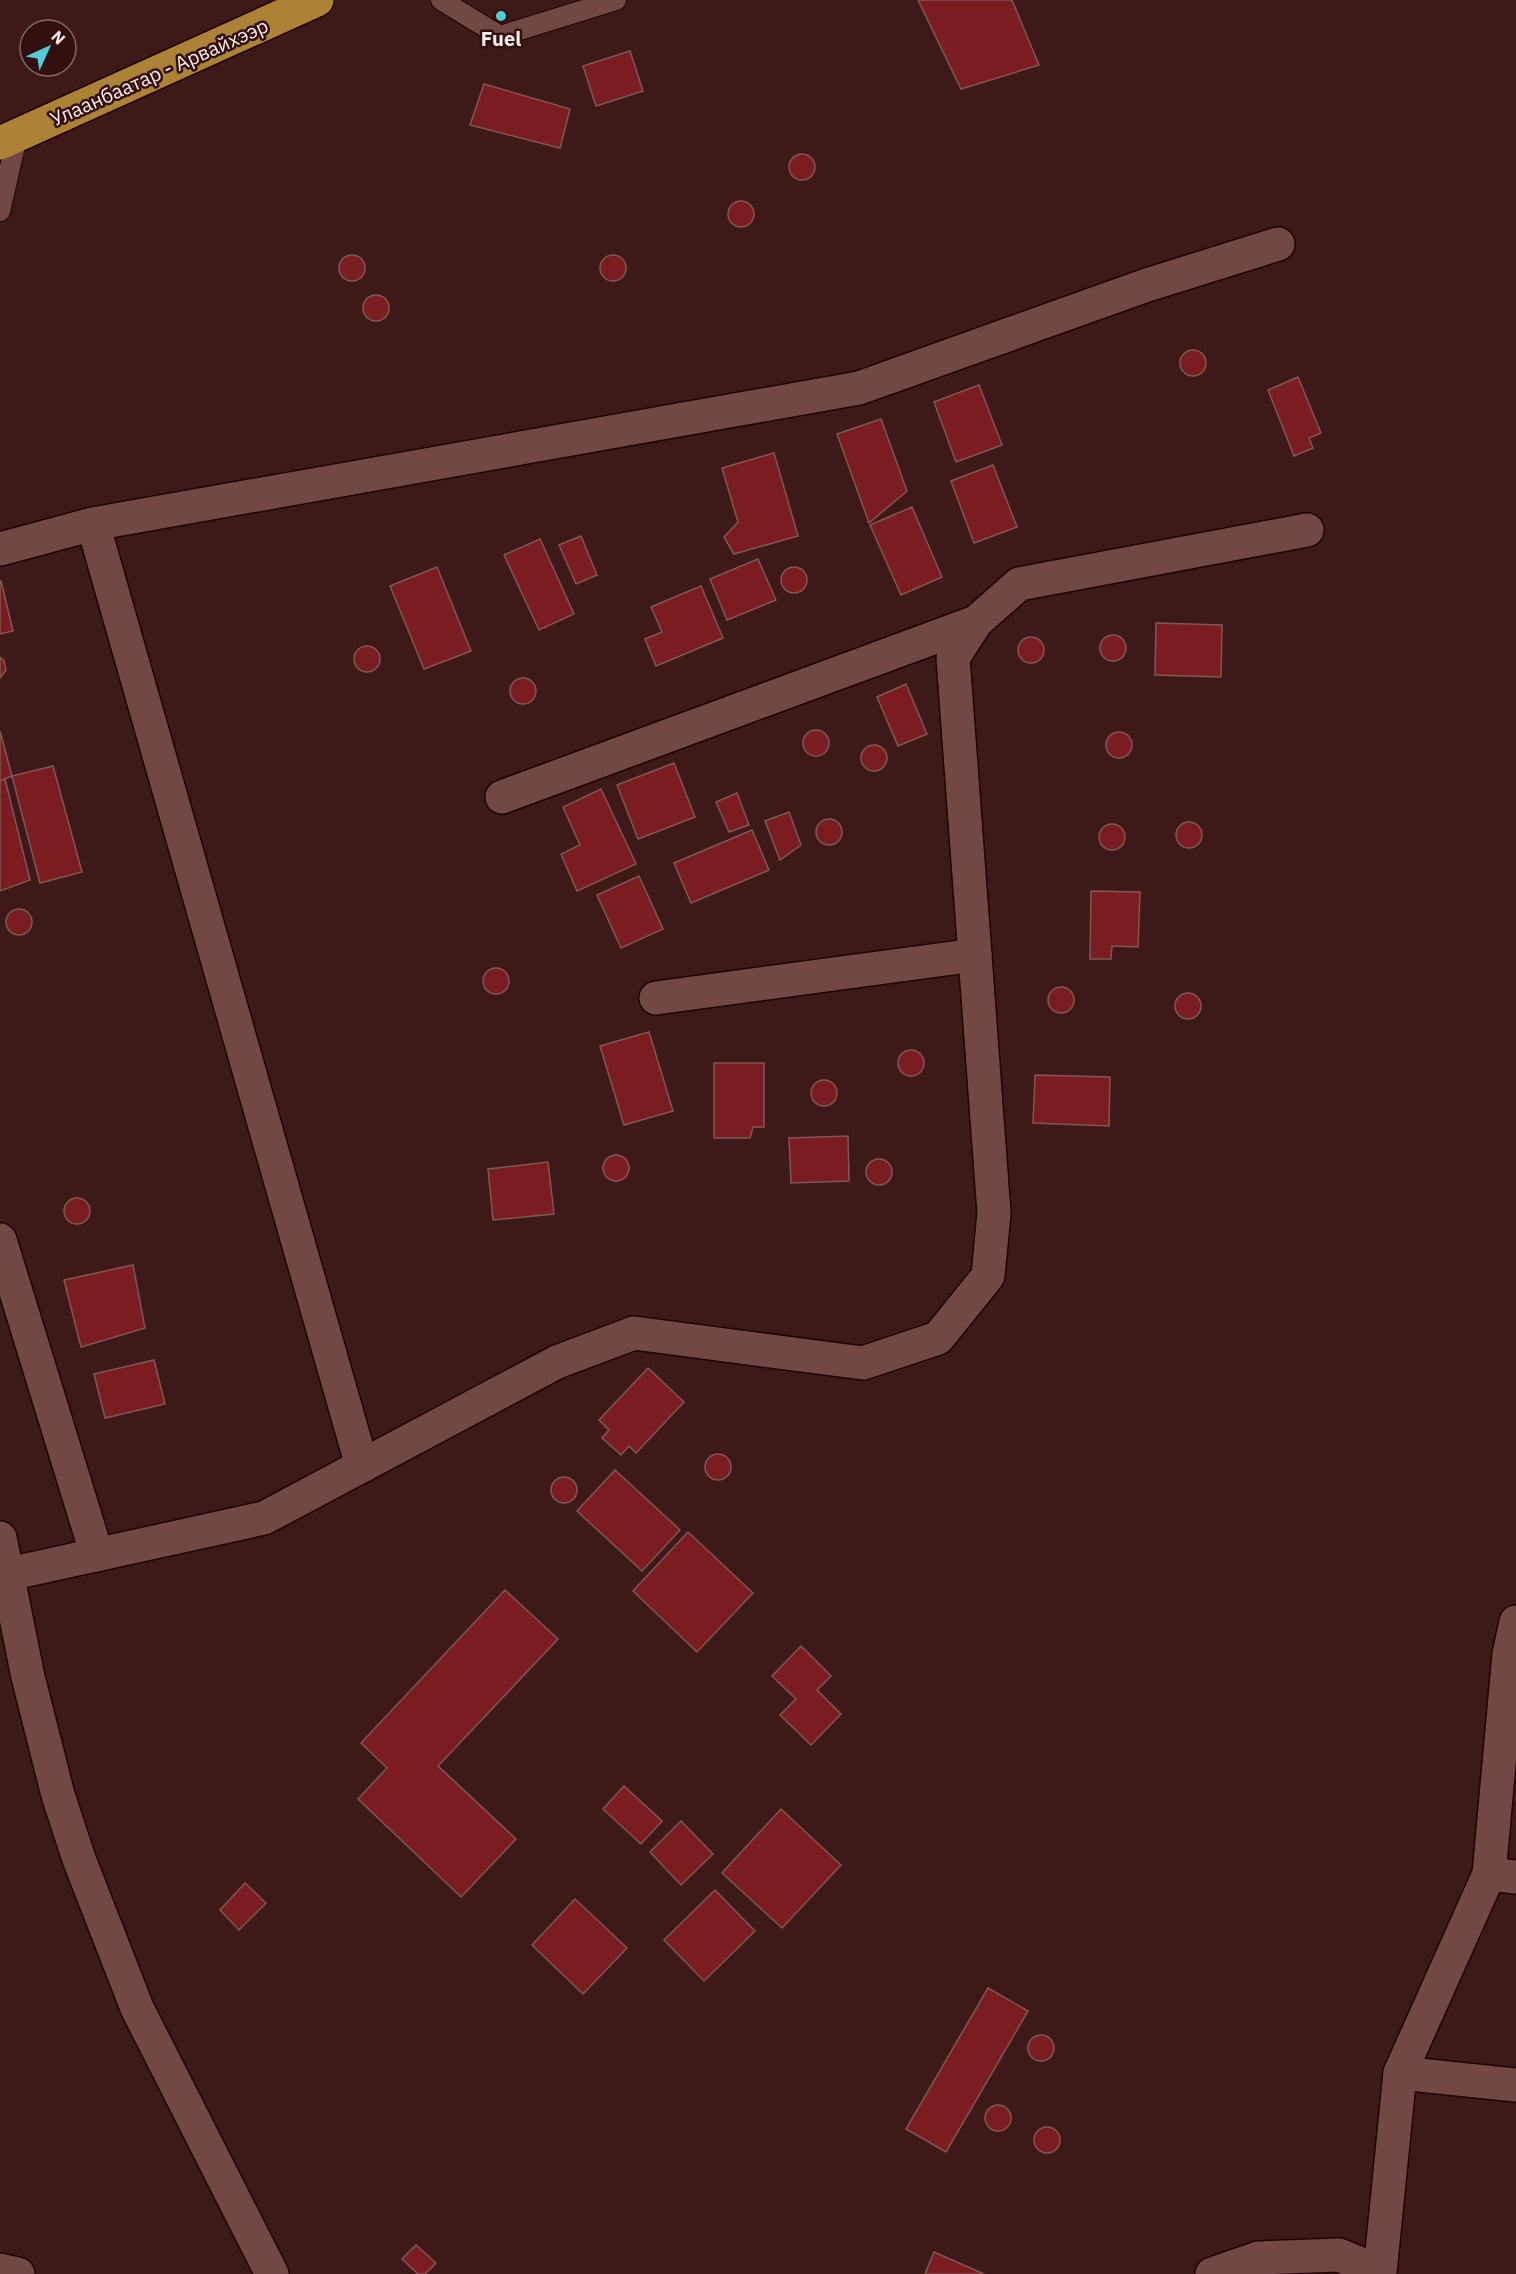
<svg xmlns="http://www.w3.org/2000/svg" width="1516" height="2274" font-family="'IBM Plex Sans',sans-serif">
<rect width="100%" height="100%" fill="#3d1a18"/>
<g fill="#7b1c20" stroke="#815754" stroke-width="1.5">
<path d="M918,0H1012L1039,65L961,89Z"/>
<path d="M630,51L643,91L596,106L583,66Z"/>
<path d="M484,84L570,109L560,148L470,125Z"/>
<circle cx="802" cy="167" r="13"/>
<circle cx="741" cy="214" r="13"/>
<circle cx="352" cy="268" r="13"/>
<circle cx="613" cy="268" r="13"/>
<circle cx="376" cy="308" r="13"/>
<circle cx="1193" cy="363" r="13"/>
<path d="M1298,377L1321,433L1309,438L1313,448L1294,456L1268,390Z"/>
<path d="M979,385L1002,445L956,462L934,402Z"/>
<path d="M881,419L907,491L869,523L837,434Z"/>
<path d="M774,453L798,536L734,554L724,537L738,522L722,468Z"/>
<path d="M993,465L1017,527L974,543L951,481Z"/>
<path d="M912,507L942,577L901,595L870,525Z"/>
<path d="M581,536L597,575L576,584L559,545Z"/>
<path d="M540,539L574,614L539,630L504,555Z"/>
<path d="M758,559L776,600L727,620L710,579Z"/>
<circle cx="794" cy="580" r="13"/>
<path d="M437,567L471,651L424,669L390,586Z"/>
<path d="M1,581L13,631L0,634V582Z"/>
<path d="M701,586L723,638L656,666L645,639L662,632L651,607Z"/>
<path d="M1156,623L1222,625L1221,677L1155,675Z"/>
<circle cx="1113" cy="648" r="13"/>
<circle cx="1031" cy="650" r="13"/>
<circle cx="367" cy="659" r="13"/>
<path d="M0,657L4,661L6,670L0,678Z"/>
<circle cx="523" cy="691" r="13"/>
<path d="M906,684L927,734L898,746L877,697Z"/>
<circle cx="816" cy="743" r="13"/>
<path d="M0,731L12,776L0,781Z"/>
<circle cx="1119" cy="745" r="13"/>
<circle cx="874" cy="758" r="13"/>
<path d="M674,763L695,817L638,839L617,785Z"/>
<path d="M53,766L82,872L40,883L12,776Z"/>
<path d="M5,779L30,880L0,891V781Z"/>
<path d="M601,789L636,864L577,891L561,854L580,845L563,807Z"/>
<path d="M737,793L749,825L729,832L716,802Z"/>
<path d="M789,812L801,845L780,860L765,821Z"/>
<circle cx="829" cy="832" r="13"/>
<circle cx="1189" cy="835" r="13"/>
<circle cx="1112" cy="837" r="13"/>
<path d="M752,830L769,870L691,903L674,863Z"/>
<path d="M639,876L663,929L621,948L597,895Z"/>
<path d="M1091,891L1140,892L1138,947L1112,946L1111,959H1090Z"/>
<circle cx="19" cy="922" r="13"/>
<circle cx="496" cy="981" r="13"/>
<circle cx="1061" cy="1000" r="13"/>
<circle cx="1188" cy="1006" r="13"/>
<path d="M649,1032L673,1111L624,1125L600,1046Z"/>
<circle cx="911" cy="1063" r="13"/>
<path d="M714,1063H764V1127H753L750,1138H714Z"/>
<path d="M1035,1075L1110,1077L1109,1126L1033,1123Z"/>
<circle cx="824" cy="1093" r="13"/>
<path d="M848,1136L849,1181L791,1183L789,1138Z"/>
<circle cx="616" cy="1168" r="13"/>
<circle cx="879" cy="1172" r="13"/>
<path d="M548,1162L554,1214L493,1220L488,1169Z"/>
<circle cx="77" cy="1211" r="13"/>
<path d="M133,1265L145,1328L81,1347L64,1280Z"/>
<path d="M154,1360L165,1404L105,1418L94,1374Z"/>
<path d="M648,1368L684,1402L636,1453L629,1446L621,1455L602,1438L609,1430L599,1420Z"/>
<circle cx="718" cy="1467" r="13"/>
<path d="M615,1470L680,1530L642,1571L577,1511Z"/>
<circle cx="564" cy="1490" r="13"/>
<path d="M688,1532L753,1593L697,1652L633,1591Z"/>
<path d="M505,1590L558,1639L438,1766L516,1839L461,1897L358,1799L387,1768L361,1743Z"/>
<path d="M801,1646L831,1676L817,1690L841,1714L811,1745L780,1715L796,1699L772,1676Z"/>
<path d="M624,1786L662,1821L641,1844L603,1809Z"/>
<path d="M781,1809L841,1865L782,1928L722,1873Z"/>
<path d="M681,1821L713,1854L681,1885L650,1852Z"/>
<path d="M245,1883L266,1903L239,1930L220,1910Z"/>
<path d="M715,1890L755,1931L704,1981L664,1940Z"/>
<path d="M575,1899L627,1948L583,1994L532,1945Z"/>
<path d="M988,1988L1028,2011L946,2152L906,2129Z"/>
<circle cx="1041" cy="2048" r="13"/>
<circle cx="998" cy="2118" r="13"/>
<circle cx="1047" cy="2140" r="13"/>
<path d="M416,2245L436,2263L425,2274H418L402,2259Z"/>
<path d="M934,2252L984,2274H925Z"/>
</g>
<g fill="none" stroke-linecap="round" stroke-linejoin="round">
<defs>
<g id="service">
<path d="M441,0L500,36L616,0"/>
<path d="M0,211L17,137"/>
</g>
<g id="minor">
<path d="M93,524L362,1466"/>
<path d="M0,549L93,524L859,388L1147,285L1278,244"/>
<path d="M502,797L976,622"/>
<path d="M656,998L975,955"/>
<path d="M0,1240L97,1555"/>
<path d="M0,1576L264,1518L557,1362L634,1333L863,1363L938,1338L988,1276L994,1213L953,658L976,622L1019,584L1307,530"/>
<path d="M1489,1874L1516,1877"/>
<path d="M1400,2073L1516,2085"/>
<path d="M0,2270L18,2274"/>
<path d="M1212,2274L1258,2258L1339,2255L1380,2272L1400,2073L1489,1874L1509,1654L1516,1622"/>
</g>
<path id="tertiary" d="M0,1538L28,1677L58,1795L79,1859L137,2008L272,2274"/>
<path id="trunk" d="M0,143L317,0"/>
</defs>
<use href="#service" stroke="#220304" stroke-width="22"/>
<use href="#minor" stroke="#220304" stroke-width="36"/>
<use href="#tertiary" stroke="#220304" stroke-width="36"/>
<use href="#trunk" stroke="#220304" stroke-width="36"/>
<use href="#service" stroke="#714846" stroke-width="20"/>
<use href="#minor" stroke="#714846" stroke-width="33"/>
<use href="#tertiary" stroke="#714846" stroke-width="33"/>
<use href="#trunk" stroke="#ac8235" stroke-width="33"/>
</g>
<circle fill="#52cbd7" stroke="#32100f" stroke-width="2" cx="501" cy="16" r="6"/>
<g text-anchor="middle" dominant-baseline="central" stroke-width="5" stroke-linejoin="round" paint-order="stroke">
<g font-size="20" font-weight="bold" fill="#fceceb" stroke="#32100f">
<text x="501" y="38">Fuel</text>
</g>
<g font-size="20" fill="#fceceb" stroke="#32100f">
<text transform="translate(159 72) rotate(-24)">Улаанбаатар - Арвайхээр</text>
</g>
</g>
<g transform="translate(48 48) rotate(45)"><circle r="28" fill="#32100f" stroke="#836867" stroke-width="1.5"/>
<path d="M0-4.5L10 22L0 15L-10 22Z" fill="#52cbd7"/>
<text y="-9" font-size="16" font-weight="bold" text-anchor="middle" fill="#fceceb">N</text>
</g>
</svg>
